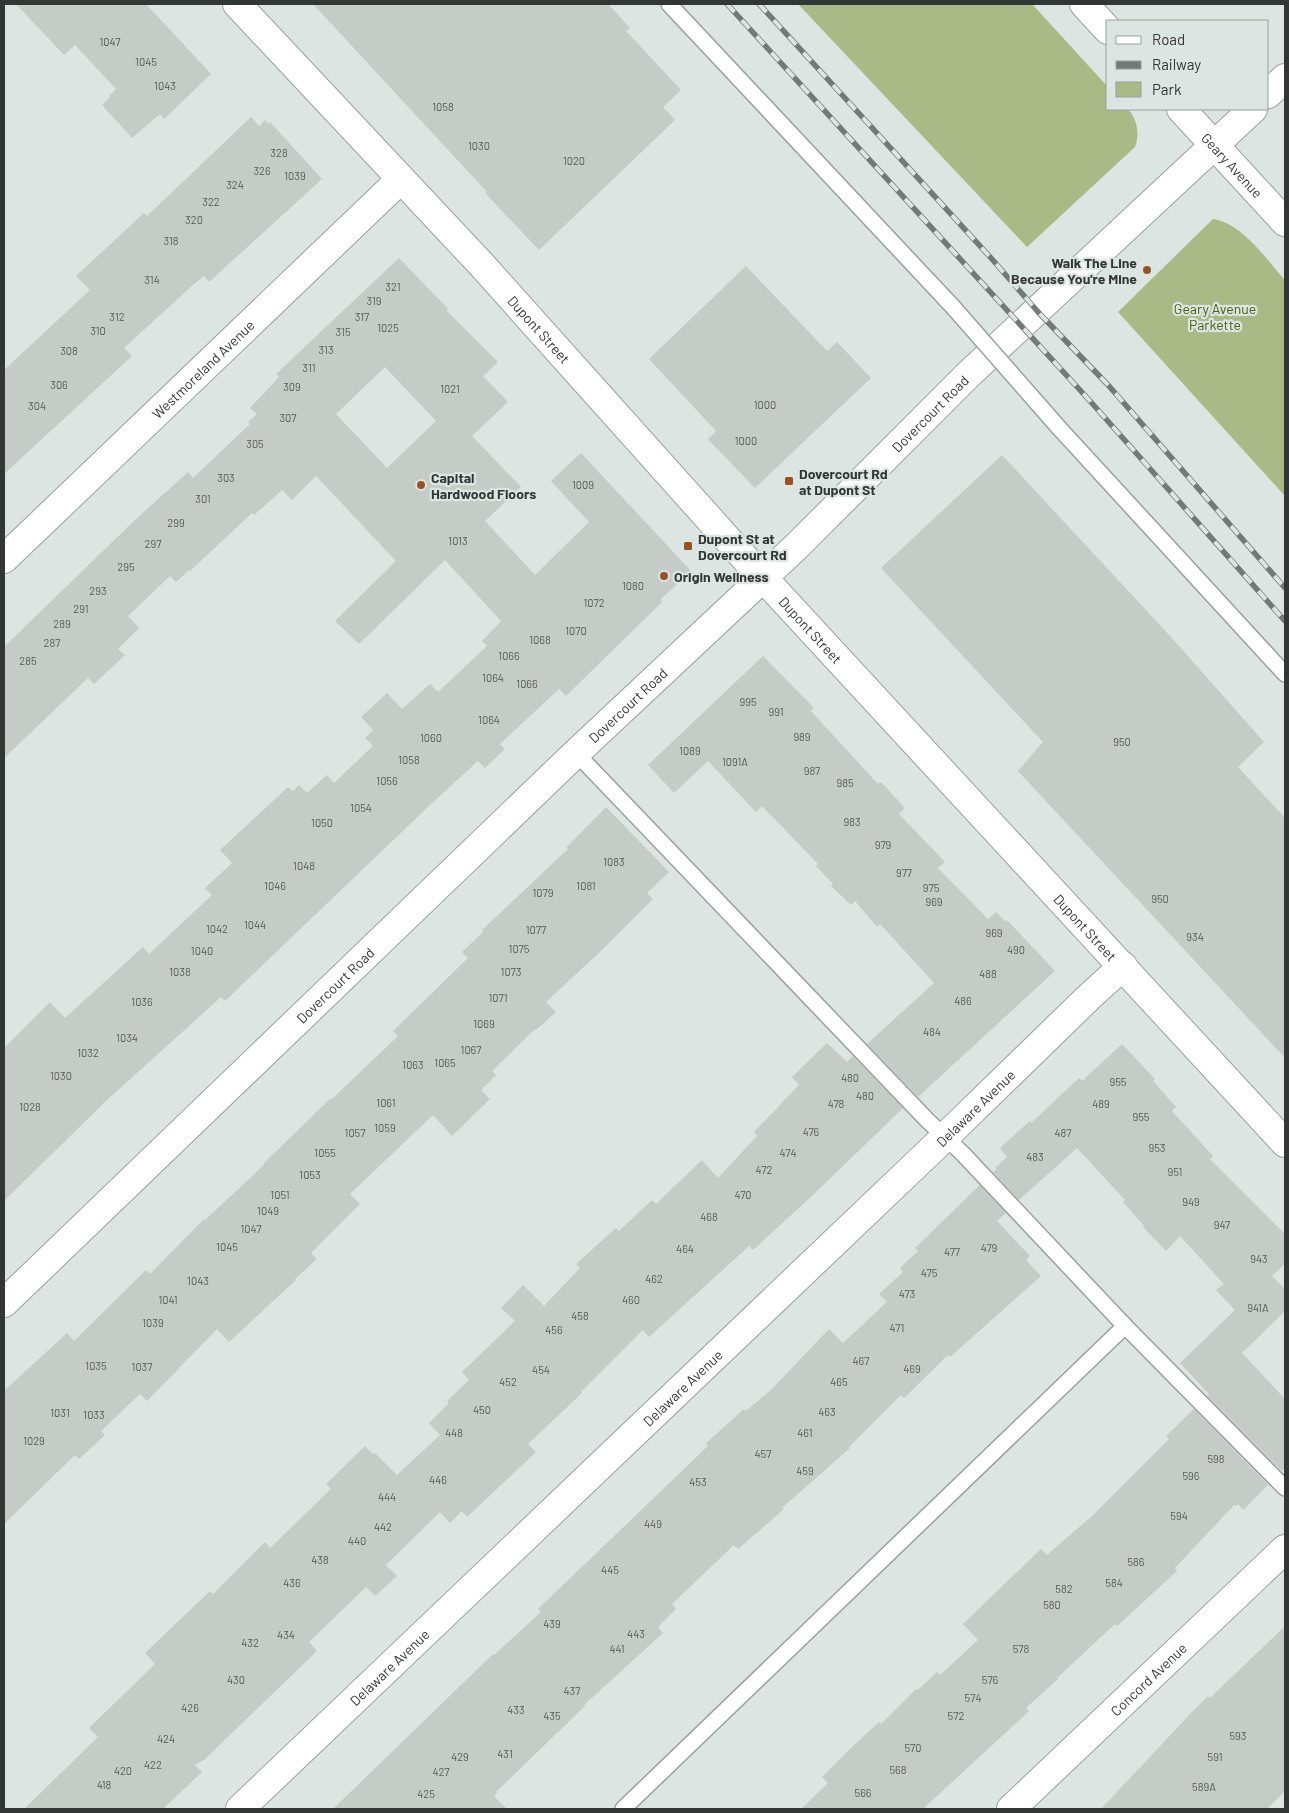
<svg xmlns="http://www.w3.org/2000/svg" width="1289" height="1813" font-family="Barlow,sans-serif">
<rect width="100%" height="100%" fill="#dce5e1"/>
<g fill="#a9ba87">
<path d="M798,4H1032L1108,87V109H1128C1137,119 1140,134 1135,147L1027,247Z"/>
<path d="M1213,219C1242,223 1266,259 1285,280V496L1118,312Z"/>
</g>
<g fill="#c5cbc6" fill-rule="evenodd">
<path d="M16,4H146L211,74L164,119L160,114L132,138L102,105L110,97L109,96L116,89L75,45L64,55Z"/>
<path d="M313,4H608L630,28L626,31L681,90L663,107L675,120L539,250L485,193L487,192Z"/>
<path d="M251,117L259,126L265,120L268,124L270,122L322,179L209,282L204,276L194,284L124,348L132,356L4,474V370L90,290L76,276L144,213L147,216Z"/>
<path d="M399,258L448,309L446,310L498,362L483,376L508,402L472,436L521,487L485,521L535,575L589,522L551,481L581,453L691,571L660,600L662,602L566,696L559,689L500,744L505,749L485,768L478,761L431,804L225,1001L221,997L107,1100L4,1201V1048L50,1002L65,1018L143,947L149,954L212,895L205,888L232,863L220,850L288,787L293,791L299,785L307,793L327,775L334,783L373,746L365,738L373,730L361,717L387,693L402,709L430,684L438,692L487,646L482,641L501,621L445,560L359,644L335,621L396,561L316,476L292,500L282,490L254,515L252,513L190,571L189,570L176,582L170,576L128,616L139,628L118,649L125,655L94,684L88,678L4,758V647L136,519L188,472L193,478L250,424L248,422L257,414L250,408L279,377L276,374ZM385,367L436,421L387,468L336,414Z"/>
<path d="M746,266L827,351L837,342L871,378L755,488L708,439L716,431L649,359Z"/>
<path d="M1002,455L1170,636L1264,742L1238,767L1285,818V1058L1018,771L1043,742L881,568Z"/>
<path d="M763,656L814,708L811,711L878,784L881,782L905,808L899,814L945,862L938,868L988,919L996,912L1006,922L1007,920L1055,971L918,1097L867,1044L934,983L880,924L877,927L855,901L851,905L831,886L833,884L816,866L818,864L762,806L756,812L708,761L674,793L648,765Z"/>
<path d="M606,807L669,872L647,893L653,899L602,950L546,1002L556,1012L536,1030L535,1029L492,1071L496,1075L481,1090L490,1099L452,1136L433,1115L350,1194L360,1204L311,1253L317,1259L295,1279L296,1280L229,1342L217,1329L147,1401L140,1394L101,1431L105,1435L79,1459L75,1455L4,1524V1391L67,1333L74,1341L146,1270L150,1274L204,1219L205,1220L264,1165L263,1164L331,1098L332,1099L398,1036L393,1031L468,958L462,952L483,932L482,930L568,849L566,848Z"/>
<path d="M827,1043L847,1062L853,1056L903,1108L814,1194L753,1250L749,1246L649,1337L643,1330L581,1392L582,1393L528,1444L536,1452L467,1517L462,1511L450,1523L440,1512L386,1565L397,1576L375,1596L366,1587L309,1642L317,1651L204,1760L195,1765L202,1772L163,1809H24L98,1737L89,1728L155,1664L145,1653L210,1591L213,1594L265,1542L270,1548L331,1489L326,1484L365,1446L373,1454L375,1453L397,1475L440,1435L429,1423L449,1403L447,1401L469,1380L462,1372L515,1321L501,1308L523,1285L544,1306L580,1268L576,1264L616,1228L619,1231L652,1200L656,1204L702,1160L718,1178L757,1136L754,1132L799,1085L792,1077Z"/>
<path d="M1122,1044L1155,1079L1153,1081L1176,1107L1172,1111L1213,1156L1210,1159L1285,1234V1264L1272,1276L1285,1289V1311L1242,1353L1285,1399V1468L1282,1471L1207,1396L1209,1394L1180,1363L1235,1310L1216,1290L1224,1284L1180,1236L1166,1251L1143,1227L1144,1226L1123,1202L1125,1200L1077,1148L1019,1200L993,1172L997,1169L995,1168L1007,1157L1000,1148L1030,1121L1031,1123L1079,1078L1082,1081Z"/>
<path d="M980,1185L1006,1213L997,1221L1030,1256L1026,1260L1041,1276L950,1357L948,1355L904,1398L901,1395L849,1447L850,1448L782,1508L784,1509L738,1549L734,1545L672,1604L676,1609L658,1627L663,1633L584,1705L585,1706L496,1792L497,1793L494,1796L507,1809H333L493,1654L494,1655L541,1612L538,1609L708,1446L706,1443L744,1409L746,1411L772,1389L829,1329L843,1343L887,1302L879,1294L903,1272L900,1268L918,1251L915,1248Z"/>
<path d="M1194,1409L1268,1485L1243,1510L1238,1504L1236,1506L1234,1505L1175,1568L1177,1571L1117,1626L1115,1624L1057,1678L1058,1679L1026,1708L1029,1711L923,1809H801L828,1783L822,1777L852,1747L879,1722L881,1724L916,1689L918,1690L937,1672L940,1675L978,1640L963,1624L1041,1549L1047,1555L1092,1516L1169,1439L1166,1436Z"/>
<path d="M1285,1626V1791L1267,1809H1101L1192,1712L1208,1696L1210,1698Z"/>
</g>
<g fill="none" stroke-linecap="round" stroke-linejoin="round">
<defs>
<g id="lane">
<path d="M669,4L953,307"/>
<path d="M1060,429L1285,674"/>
<path d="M576,753L927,1120L963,1154L1125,1326L1285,1488"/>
<path d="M623,1809L1125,1326"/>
</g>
<g id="street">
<path d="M1084,4L1108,30"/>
<path id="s1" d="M1181,109L1285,222"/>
<path id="s2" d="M4,559L401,179"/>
<path id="s3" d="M240,1809L945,1137L1089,997L1123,966"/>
<path id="s4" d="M1011,1809L1285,1549"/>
</g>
<g id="secondary">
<path id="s5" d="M237,4L481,264L730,542L1285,1143"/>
<path d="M1268,94L1285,78"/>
<path id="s6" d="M4,1303L576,753L798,545L970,373L1253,109"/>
</g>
</defs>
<use href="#lane" stroke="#99a19e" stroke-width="18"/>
<use href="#street" stroke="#99a19e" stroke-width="30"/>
<use href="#secondary" stroke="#99a19e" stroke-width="30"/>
<use href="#lane" stroke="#fff" stroke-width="15"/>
<use href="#street" stroke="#fff" stroke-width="28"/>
<use href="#secondary" stroke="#fff" stroke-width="28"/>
<defs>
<g id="rail">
<path d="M727,4L1090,401L1285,621"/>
<path d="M759,4L991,258L1039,313L1109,386L1285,588"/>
</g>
</defs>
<use href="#rail" stroke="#737976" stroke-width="5.5"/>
<use href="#rail" stroke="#dce5e1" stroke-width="4" stroke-dasharray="11" stroke-linecap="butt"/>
<defs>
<path id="lane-bridge" d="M953,307L1060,429"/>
</defs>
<use href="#lane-bridge" stroke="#99a19e" stroke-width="18" stroke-linecap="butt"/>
<use href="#lane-bridge" stroke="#fff" stroke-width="15"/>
</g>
<g fill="#98522a" stroke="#dce5e1" stroke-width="2">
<circle cx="1147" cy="270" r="5"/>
<rect x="784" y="476" width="10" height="10" rx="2.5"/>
<circle cx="421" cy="485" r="5"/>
<rect x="683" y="541" width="10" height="10" rx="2.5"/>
<circle cx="664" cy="576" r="5"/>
</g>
<g text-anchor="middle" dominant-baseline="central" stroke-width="4.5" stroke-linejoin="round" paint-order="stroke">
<g font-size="11" fill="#575b58">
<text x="110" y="41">1047</text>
<text x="146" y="61">1045</text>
<text x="165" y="85">1043</text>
<text x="443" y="106">1058</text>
<text x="479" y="145">1030</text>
<text x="279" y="152">328</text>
<text x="574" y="160">1020</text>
<text x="262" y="170">326</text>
<text x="295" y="175">1039</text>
<text x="235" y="184">324</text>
<text x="211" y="201">322</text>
<text x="194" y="219">320</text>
<text x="171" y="240">318</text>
<text x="152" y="279">314</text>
<text x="393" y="286">321</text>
<text x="374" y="300">319</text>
<text x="117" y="316">312</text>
<text x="362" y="316">317</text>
<text x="388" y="327">1025</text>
<text x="98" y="330">310</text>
<text x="343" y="331">315</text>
<text x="326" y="349">313</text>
<text x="69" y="350">308</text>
<text x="309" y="367">311</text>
<text x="59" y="384">306</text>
<text x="292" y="386">309</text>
<text x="450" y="388">1021</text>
<text x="765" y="404">1000</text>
<text x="37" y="405">304</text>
<text x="288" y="417">307</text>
<text x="746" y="440">1000</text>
<text x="255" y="443">305</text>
<text x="226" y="477">303</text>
<text x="583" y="484">1009</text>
<text x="203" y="498">301</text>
<text x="176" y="522">299</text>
<text x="458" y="540">1013</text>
<text x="153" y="543">297</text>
<text x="126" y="566">295</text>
<text x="633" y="585">1080</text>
<text x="98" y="590">293</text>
<text x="594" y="602">1072</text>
<text x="81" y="608">291</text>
<text x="62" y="623">289</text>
<text x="576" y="630">1070</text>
<text x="540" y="639">1068</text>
<text x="52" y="642">287</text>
<text x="509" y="655">1066</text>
<text x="28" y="660">285</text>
<text x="493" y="677">1064</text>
<text x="527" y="683">1066</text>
<text x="748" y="701">995</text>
<text x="776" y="711">991</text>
<text x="489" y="719">1064</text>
<text x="802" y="736">989</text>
<text x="431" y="737">1060</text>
<text x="1122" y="741">950</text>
<text x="690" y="750">1089</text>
<text x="409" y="759">1058</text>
<text x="735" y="761">1091A</text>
<text x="812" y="770">987</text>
<text x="387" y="780">1056</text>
<text x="845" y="782">985</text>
<text x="361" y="807">1054</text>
<text x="852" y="821">983</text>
<text x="322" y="822">1050</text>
<text x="883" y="844">979</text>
<text x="614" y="861">1083</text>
<text x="304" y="865">1048</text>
<text x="904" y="872">977</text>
<text x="275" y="885">1046</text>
<text x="586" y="885">1081</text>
<text x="931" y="887">975</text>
<text x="543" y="892">1079</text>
<text x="1160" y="898">950</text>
<text x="934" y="901">969</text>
<text x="255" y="924">1044</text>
<text x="217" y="928">1042</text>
<text x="536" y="929">1077</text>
<text x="994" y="932">969</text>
<text x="1195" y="936">934</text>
<text x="519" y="948">1075</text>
<text x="1016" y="949">490</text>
<text x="202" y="950">1040</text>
<text x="180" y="971">1038</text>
<text x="511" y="971">1073</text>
<text x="988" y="973">488</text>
<text x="498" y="997">1071</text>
<text x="963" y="1000">486</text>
<text x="142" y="1001">1036</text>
<text x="484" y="1023">1069</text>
<text x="932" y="1031">484</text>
<text x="127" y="1037">1034</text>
<text x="471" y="1049">1067</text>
<text x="88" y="1052">1032</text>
<text x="445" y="1062">1065</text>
<text x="413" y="1064">1063</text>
<text x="61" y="1075">1030</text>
<text x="850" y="1077">480</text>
<text x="1118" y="1081">955</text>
<text x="865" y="1095">480</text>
<text x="386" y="1102">1061</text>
<text x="836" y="1103">478</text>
<text x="1101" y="1103">489</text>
<text x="30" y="1106">1028</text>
<text x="1141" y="1116">955</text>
<text x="385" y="1127">1059</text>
<text x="811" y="1131">476</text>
<text x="355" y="1132">1057</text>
<text x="1063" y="1132">487</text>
<text x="1157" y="1147">953</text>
<text x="325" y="1152">1055</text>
<text x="788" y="1152">474</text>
<text x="1035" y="1156">483</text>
<text x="764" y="1169">472</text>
<text x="1175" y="1171">951</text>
<text x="310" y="1174">1053</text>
<text x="280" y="1194">1051</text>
<text x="743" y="1194">470</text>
<text x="1191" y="1201">949</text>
<text x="268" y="1210">1049</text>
<text x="709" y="1216">468</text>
<text x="1222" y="1224">947</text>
<text x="251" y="1228">1047</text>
<text x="227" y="1246">1045</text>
<text x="989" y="1247">479</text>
<text x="685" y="1248">464</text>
<text x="952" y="1251">477</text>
<text x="1259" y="1258">943</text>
<text x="929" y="1272">475</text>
<text x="654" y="1278">462</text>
<text x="198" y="1280">1043</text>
<text x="907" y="1293">473</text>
<text x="168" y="1299">1041</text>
<text x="631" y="1299">460</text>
<text x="1258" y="1307">941A</text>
<text x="580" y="1315">458</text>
<text x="153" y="1322">1039</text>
<text x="897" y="1327">471</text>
<text x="554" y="1329">456</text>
<text x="861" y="1360">467</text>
<text x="96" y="1365">1035</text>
<text x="142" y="1366">1037</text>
<text x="912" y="1368">469</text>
<text x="541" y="1369">454</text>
<text x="508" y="1381">452</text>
<text x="839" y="1381">465</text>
<text x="482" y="1409">450</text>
<text x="827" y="1411">463</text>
<text x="60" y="1412">1031</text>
<text x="94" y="1414">1033</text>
<text x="454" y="1432">448</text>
<text x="805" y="1432">461</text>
<text x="34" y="1440">1029</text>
<text x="763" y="1453">457</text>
<text x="1216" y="1458">598</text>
<text x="805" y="1470">459</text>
<text x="1191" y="1475">596</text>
<text x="438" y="1479">446</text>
<text x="698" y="1481">453</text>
<text x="387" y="1496">444</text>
<text x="1179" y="1515">594</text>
<text x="653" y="1523">449</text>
<text x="383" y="1526">442</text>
<text x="357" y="1540">440</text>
<text x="320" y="1559">438</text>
<text x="1136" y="1561">586</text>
<text x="610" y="1569">445</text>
<text x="292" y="1582">436</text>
<text x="1114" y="1582">584</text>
<text x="1064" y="1588">582</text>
<text x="1052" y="1604">580</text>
<text x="552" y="1623">439</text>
<text x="636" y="1633">443</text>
<text x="286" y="1634">434</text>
<text x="250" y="1642">432</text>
<text x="617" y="1648">441</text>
<text x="1021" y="1648">578</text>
<text x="236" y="1679">430</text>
<text x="990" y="1679">576</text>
<text x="572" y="1690">437</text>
<text x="973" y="1697">574</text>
<text x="190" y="1707">426</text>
<text x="516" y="1709">433</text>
<text x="552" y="1715">435</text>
<text x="956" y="1715">572</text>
<text x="1238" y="1735">593</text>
<text x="166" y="1738">424</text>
<text x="913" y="1747">570</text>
<text x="505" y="1753">431</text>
<text x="460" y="1756">429</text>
<text x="1215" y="1756">591</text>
<text x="153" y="1764">422</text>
<text x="898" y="1769">568</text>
<text x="123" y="1770">420</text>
<text x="441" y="1771">427</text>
<text x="104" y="1784">418</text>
<text x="1204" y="1786">589A</text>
<text x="863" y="1792">566</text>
<text x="426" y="1793">425</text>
</g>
<g font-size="14" fill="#323634" stroke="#dce5e1">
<text stroke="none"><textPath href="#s1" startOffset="76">Geary Avenue</textPath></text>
<text stroke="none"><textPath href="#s5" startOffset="444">Dupont Street</textPath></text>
<text stroke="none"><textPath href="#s2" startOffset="275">Westmoreland Avenue</textPath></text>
<text stroke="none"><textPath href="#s6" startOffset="1284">Dovercourt Road</textPath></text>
<text stroke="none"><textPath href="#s5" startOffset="849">Dupont Street</textPath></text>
<text stroke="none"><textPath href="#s6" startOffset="864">Dovercourt Road</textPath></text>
<text stroke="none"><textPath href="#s5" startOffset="1254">Dupont Street</textPath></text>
<text stroke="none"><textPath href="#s6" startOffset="459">Dovercourt Road</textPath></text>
<text stroke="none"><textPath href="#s3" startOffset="1016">Delaware Avenue</textPath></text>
<text stroke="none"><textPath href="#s3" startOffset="611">Delaware Avenue</textPath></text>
<text stroke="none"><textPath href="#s3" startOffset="206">Delaware Avenue</textPath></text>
<text stroke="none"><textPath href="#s4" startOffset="189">Concord Avenue</textPath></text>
</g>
<g font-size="14" font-weight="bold" fill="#323634" stroke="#dce5e1" text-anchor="start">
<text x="1137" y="262" text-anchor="end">Walk The Line<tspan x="1137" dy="16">Because You're Mine</tspan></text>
<text x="799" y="473">Dovercourt Rd<tspan x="799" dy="16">at Dupont St</tspan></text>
<text x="431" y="477">Capital<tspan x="431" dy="16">Hardwood Floors</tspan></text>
<text x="698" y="538">Dupont St at<tspan x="698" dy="16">Dovercourt Rd</tspan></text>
<text x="674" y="576">Origin Wellness</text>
</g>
<g font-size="14" fill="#4b5f0c" stroke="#dce5e1">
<text x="1215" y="308">Geary Avenue<tspan x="1215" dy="16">Parkette</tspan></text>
</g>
</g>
<rect width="1289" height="1813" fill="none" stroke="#323634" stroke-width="10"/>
<rect x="1106" y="20" width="162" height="90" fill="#dce5e1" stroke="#989f9c"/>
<rect x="1116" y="36" width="25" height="8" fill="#ffffff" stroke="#989f9c"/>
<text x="1152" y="45" font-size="15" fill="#323634">Road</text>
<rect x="1116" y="61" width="25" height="8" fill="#737976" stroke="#989f9c"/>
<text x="1152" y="70" font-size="15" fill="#323634">Railway</text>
<rect x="1116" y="82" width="25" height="15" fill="#a9ba87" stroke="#989f9c"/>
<text x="1152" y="95" font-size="15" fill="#323634">Park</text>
</svg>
